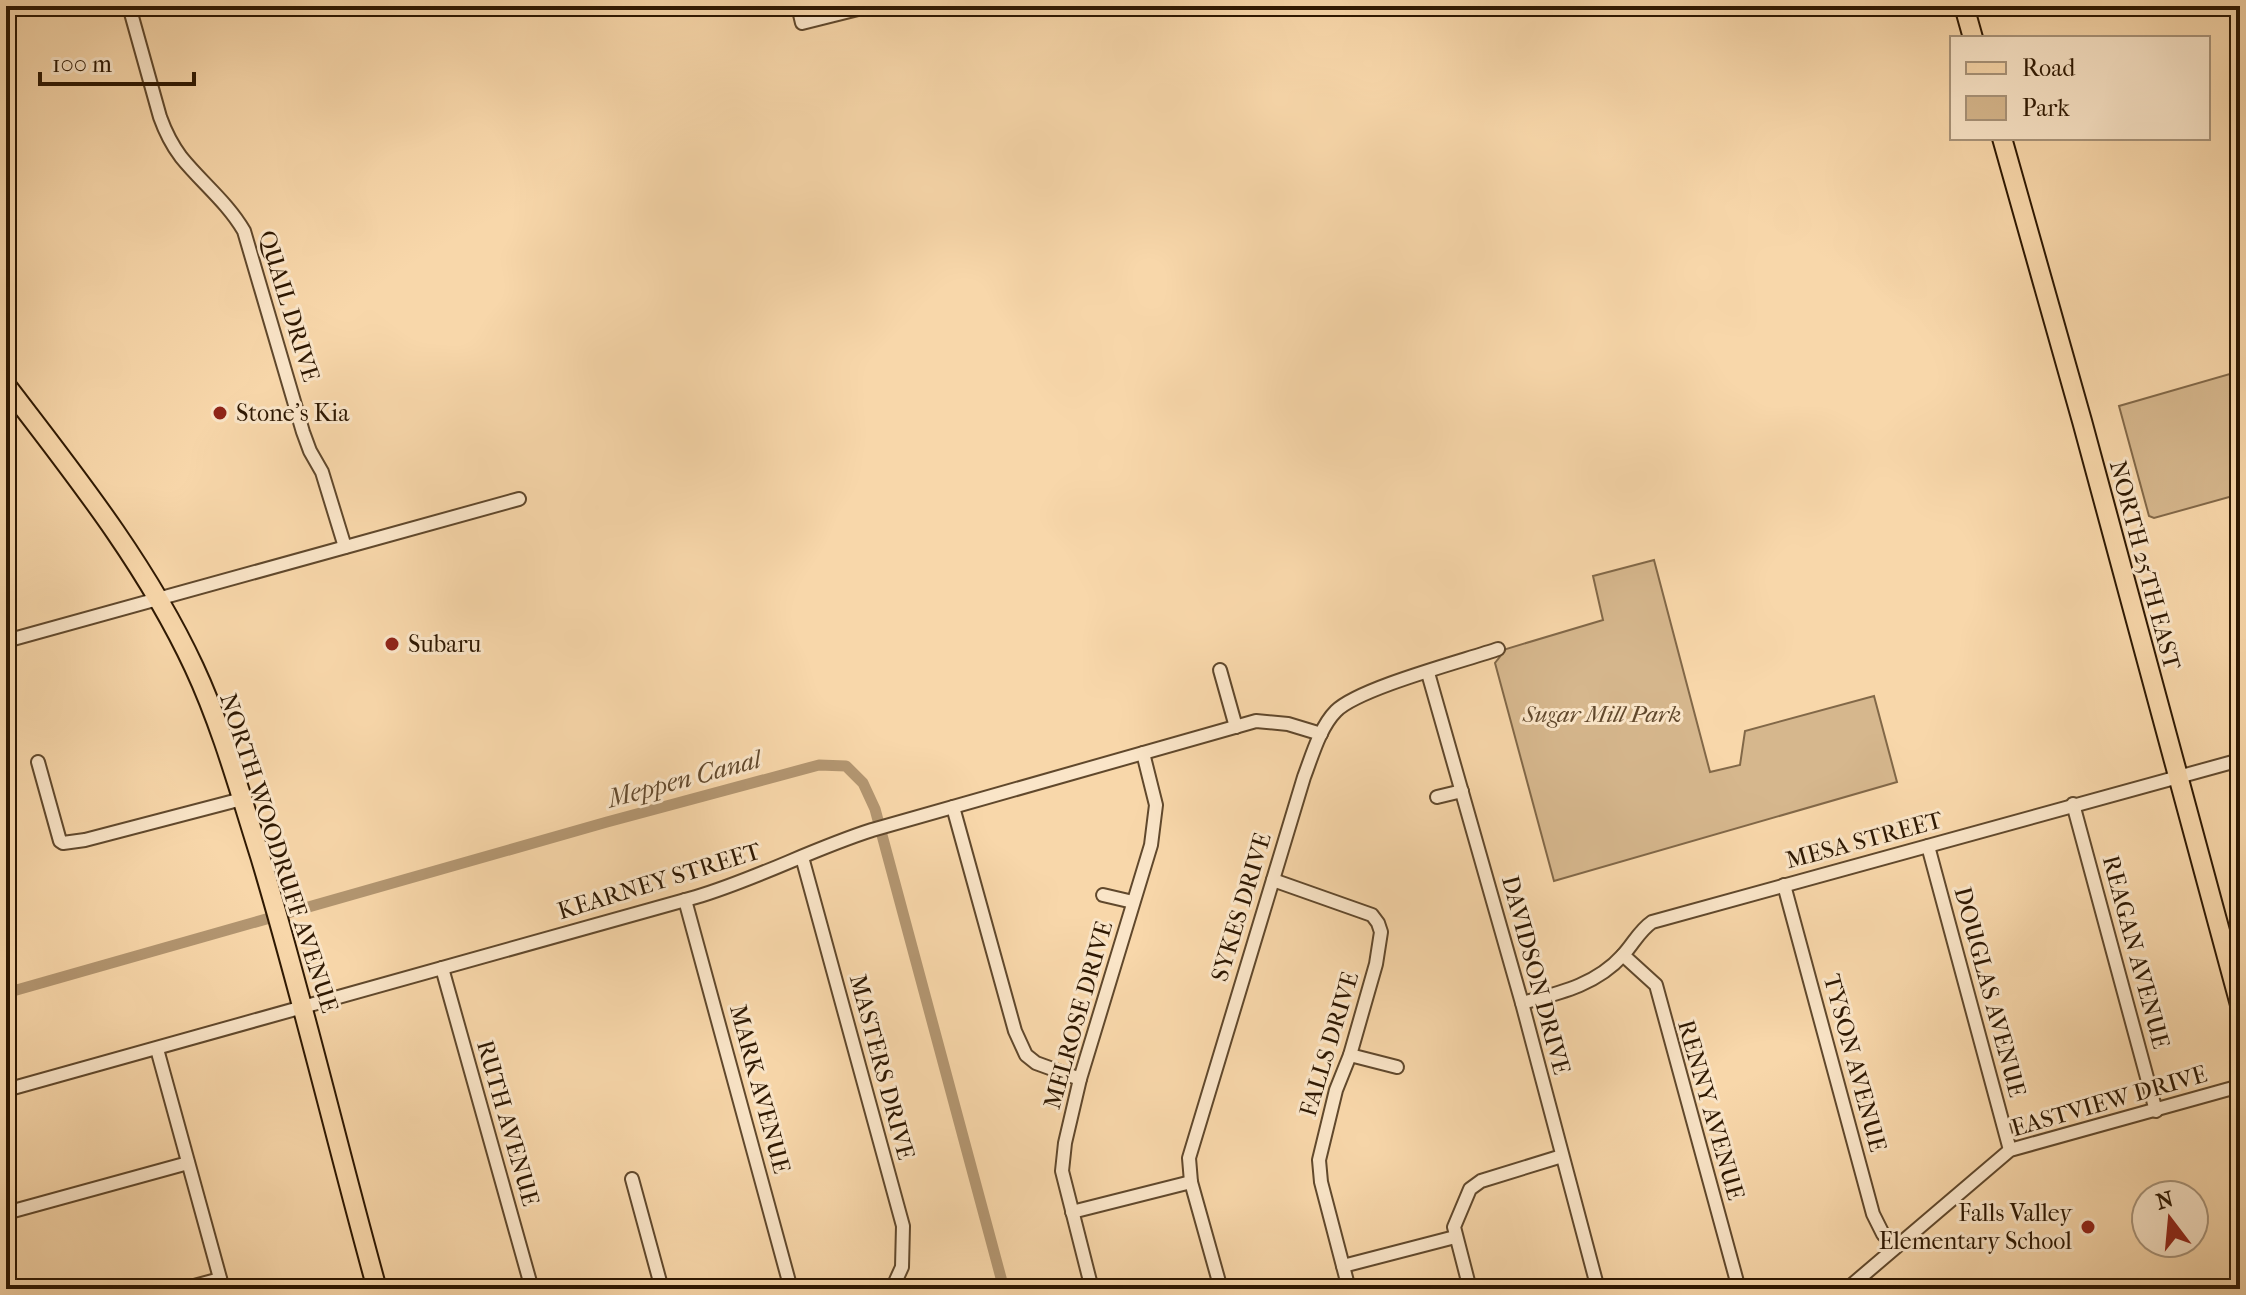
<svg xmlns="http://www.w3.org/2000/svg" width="2246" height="1295" font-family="'IM FELL French Canon',serif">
<rect width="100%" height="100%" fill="#f8d7aa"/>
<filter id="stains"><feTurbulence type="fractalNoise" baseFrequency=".0025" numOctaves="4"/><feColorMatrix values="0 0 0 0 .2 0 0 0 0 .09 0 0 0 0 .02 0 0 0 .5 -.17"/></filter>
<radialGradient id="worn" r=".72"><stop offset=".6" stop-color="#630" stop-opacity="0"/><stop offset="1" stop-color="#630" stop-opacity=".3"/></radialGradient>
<g fill="#d6b78d" stroke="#826848" stroke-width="2">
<path d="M2240,371V494L2154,518L2149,516L2119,406Z"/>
<path d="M1654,560L1710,772L1740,765L1745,731L1874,696L1897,782L1554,881L1495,663L1506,649L1603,620L1593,576Z"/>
</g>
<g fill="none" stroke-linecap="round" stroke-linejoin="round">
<path stroke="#b39671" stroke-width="11" d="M6,993L607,822L819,765L846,766L863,783L875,809L1004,1289"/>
<defs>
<g id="minor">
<path d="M129,6L160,117C165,131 172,145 181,157C202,183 227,202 244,231L303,432L310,451L322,472L345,547"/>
<path d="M798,6L802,23L870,6"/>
<path d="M6,641L519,499"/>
<path d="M1220,670L1236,727"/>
<path d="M1428,673L1522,1003L1598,1289"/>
<path d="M38,762L60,841L63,843L85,840L242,799"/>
<path d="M1437,797L1462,791"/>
<path d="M2073,804L2156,1111"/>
<path d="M953,807L1015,1031L1026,1055L1036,1063L1080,1079"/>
<path d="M1928,846L2010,1150"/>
<path d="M802,857L903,1226L902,1267L892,1289"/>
<path d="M1273,880L1372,915L1378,923L1381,932L1376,964L1350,1055L1336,1090L1319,1160L1321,1182L1349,1289"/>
<path d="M1784,885L1873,1214L1883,1234L1895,1246"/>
<path d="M1103,895L1133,902"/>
<path d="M685,900L791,1289"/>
<path d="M1623,955L1656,985L1739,1289"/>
<path d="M442,968L532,1289"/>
<path d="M1522,1003C1560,993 1596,985 1623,955C1634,943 1639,931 1652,922L2240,760"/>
<path d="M157,1049L223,1289"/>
<path d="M1350,1055L1397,1067"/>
<path d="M6,1090L696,897C757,879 812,849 872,830L1256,721L1288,724L1321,734"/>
<path d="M632,1179L662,1289"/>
<path d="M1072,1212L1191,1182"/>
<path d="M6,1213L188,1163"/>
<path d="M1343,1266L1455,1237"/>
<path d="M183,1289L220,1279"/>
<path d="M1092,1289L1062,1171L1065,1143L1080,1079L1151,845L1156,805L1143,753"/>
<path d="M1221,1289L1191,1182L1189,1158L1304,777C1312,756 1320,727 1336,711C1359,688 1463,661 1498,649"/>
<path d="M1470,1289L1454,1227L1470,1189L1481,1181L1562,1156"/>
<path d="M1847,1289L2010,1150L2240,1086"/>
</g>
<g id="primary">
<path d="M1964,6L1973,38"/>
<path d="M2002,138L2082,421L2240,1005"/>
<path d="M6,385C75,475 146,564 194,667C222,727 240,793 260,856C303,999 337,1145 377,1289"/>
</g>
</defs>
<use href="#minor" stroke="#60482c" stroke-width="16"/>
<use href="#primary" stroke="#2e1802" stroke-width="22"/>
<use href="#minor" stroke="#fae5c8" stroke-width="12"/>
<use href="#primary" stroke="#f8d7aa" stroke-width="18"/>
</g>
<g fill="#8f2418" stroke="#fae5c8" stroke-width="3">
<circle cx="220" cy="413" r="8"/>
<circle cx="392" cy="644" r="8"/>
<circle cx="2088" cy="1227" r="8"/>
</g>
<g text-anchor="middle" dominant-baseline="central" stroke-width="6" stroke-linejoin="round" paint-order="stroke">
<g font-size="24" fill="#2e1802" stroke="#fae5c8">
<text transform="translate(289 306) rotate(73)">QUAIL DRIVE</text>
<text transform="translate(2145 565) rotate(75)">NORTH 25TH EAST</text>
<text transform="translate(1864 840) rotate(-15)">MESA STREET</text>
<text transform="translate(279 853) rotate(72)">NORTH WOODRUFF AVENUE</text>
<text transform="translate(659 881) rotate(-17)">KEARNEY STREET</text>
<text transform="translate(1241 907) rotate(-73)">SYKES DRIVE</text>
<text transform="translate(2136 952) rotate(75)">REAGAN AVENUE</text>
<text transform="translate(1536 975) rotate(75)">DAVIDSON DRIVE</text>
<text transform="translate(1990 992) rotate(75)">DOUGLAS AVENUE</text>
<text transform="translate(1078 1015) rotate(-74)">MELROSE DRIVE</text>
<text transform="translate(1329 1044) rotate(-73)">FALLS DRIVE</text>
<text transform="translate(1855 1063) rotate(75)">TYSON AVENUE</text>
<text transform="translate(882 1067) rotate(75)">MASTERS DRIVE</text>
<text transform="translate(760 1089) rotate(75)">MARK AVENUE</text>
<text transform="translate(2109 1101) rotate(-16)">EASTVIEW DRIVE</text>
<text transform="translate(1711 1110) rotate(74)">RENNY AVENUE</text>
<text transform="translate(508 1123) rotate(74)">RUTH AVENUE</text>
</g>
<g font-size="24" fill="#2e1802" stroke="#fae5c8" text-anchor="start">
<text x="236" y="413">Stone's Kia</text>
<text x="408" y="644">Subaru</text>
<text x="2072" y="1213" text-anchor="end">Falls Valley<tspan x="2072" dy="28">Elementary School</tspan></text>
</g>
<g font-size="24" font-style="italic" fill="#60482c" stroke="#fae5c8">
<text x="1602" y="714">Sugar Mill Park</text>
</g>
<g font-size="26" font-style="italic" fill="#634a2e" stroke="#fae5c8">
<text transform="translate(684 779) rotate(-15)">Meppen Canal</text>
</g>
</g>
<rect width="2246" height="1295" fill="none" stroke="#f8d7aa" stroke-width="32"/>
<rect x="8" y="8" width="2230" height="1279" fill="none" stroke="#2e1802" stroke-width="4"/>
<rect x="16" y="16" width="2214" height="1263" fill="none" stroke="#2e1802" stroke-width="2"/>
<rect x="1950" y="36" width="260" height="104" fill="#fae5c8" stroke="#a89379" stroke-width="2"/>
<rect x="1966" y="62" width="40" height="12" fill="#f8d7aa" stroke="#a89379" stroke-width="2"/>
<text x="2022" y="76" font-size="24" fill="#2e1802">Road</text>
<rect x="1966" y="96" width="40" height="24" fill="#d6b78d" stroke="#a89379" stroke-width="2"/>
<text x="2022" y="116" font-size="24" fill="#2e1802">Park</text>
<g transform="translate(2170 1219) rotate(344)"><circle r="38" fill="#fae5c8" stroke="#a89379" stroke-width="2"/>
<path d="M0-6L14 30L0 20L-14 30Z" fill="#8f2418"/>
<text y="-12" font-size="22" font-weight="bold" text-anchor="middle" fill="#2e1802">N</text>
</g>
<path d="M40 72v12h154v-12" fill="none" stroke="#2e1802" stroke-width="4"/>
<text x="52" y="72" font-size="24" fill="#2e1802" stroke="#fae5c8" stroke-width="6" paint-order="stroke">100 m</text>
<rect width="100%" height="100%" filter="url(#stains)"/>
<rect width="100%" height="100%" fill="url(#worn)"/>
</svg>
